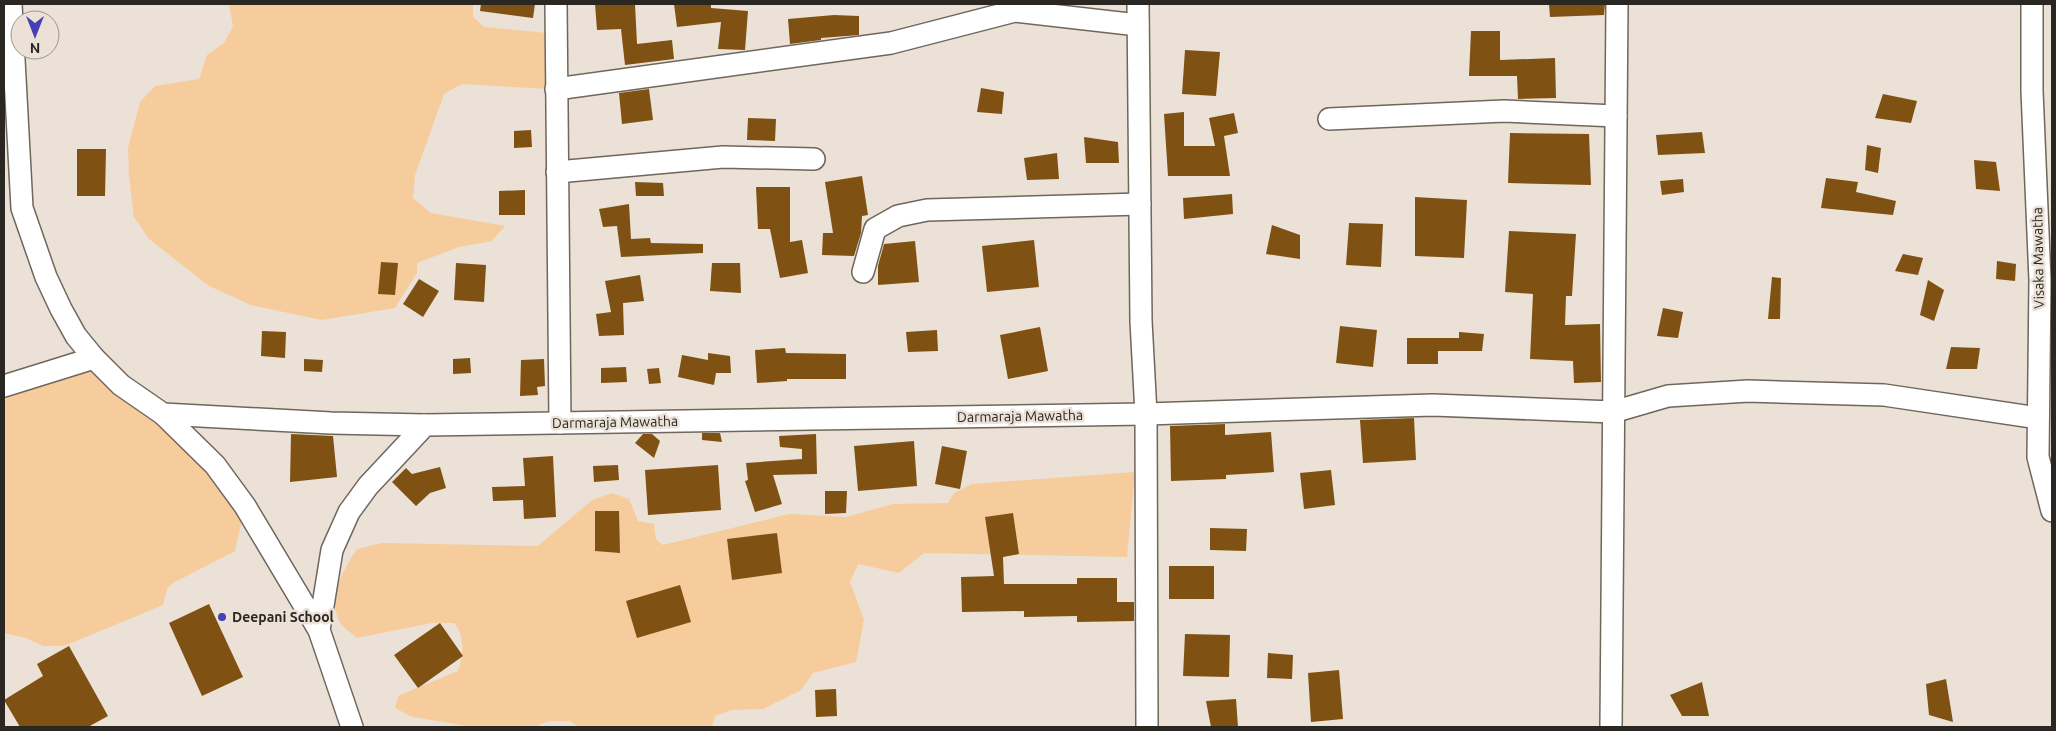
<svg xmlns="http://www.w3.org/2000/svg" width="2056" height="731" font-family="Ubuntu,sans-serif">
<rect width="100%" height="100%" fill="#ebe1d6"/>
<g fill="#f7cc9c">
<path d="M229,4H473V17L484,27L547,33L548,89L462,84L444,94L415,175L413,198L431,213L505,226L492,241L459,247L417,263V273L395,308L322,320L251,305L209,286L149,239L134,217L129,176L128,148L140,102L155,86L199,79L207,55L224,43L233,26Z"/>
<path d="M94,358L245,506L235,551L173,583L167,589L163,605L64,646H43L26,638L4,633V386Z"/>
<path d="M1135,472L1127,557L924,553L899,573L858,564L850,582L864,620L856,662L813,673L801,690L763,709L732,710L715,716L712,727H579L570,721H549L534,727H474L412,717L395,708L398,696L458,671C463,656 466,636 454,623H432L357,638C352,633 343,628 340,622C326,598 344,569 357,549L382,543L538,546L592,500L612,493L629,499L638,521L654,524L656,539L663,545L789,514L846,517L893,504L948,503L954,493L972,484Z"/>
</g>
<g fill="#7f5213">
<path d="M481,4H535L533,18L480,11Z"/>
<path d="M595,4H635L637,44L672,40L674,59L625,65L621,29L597,30Z"/>
<path d="M674,4H711V8L748,11L745,50L718,49L721,22L677,27Z"/>
<path d="M1549,4H1605L1604,15L1550,17Z"/>
<path d="M834,15L859,16V35L821,38V40L790,44L788,19Z"/>
<path d="M1471,31H1500V60L1555,58L1556,98L1518,99L1517,76H1469Z"/>
<path d="M1185,50L1220,52L1216,96L1182,94Z"/>
<path d="M981,88L1004,92L1002,114L977,112Z"/>
<path d="M649,89L653,120L622,124L619,93Z"/>
<path d="M1883,94L1917,101L1911,123L1875,118Z"/>
<path d="M1184,112V146H1215L1209,118L1234,113L1238,133L1224,136L1230,176H1168L1164,114Z"/>
<path d="M748,118L776,119L775,141L747,140Z"/>
<path d="M531,130L532,147L514,148V131Z"/>
<path d="M1702,132L1705,153L1658,155L1656,135Z"/>
<path d="M1510,133L1589,134L1591,185L1508,183Z"/>
<path d="M1084,137L1118,142L1119,163H1086Z"/>
<path d="M1867,145L1881,148L1878,173L1865,170Z"/>
<path d="M77,149H106L105,196H77Z"/>
<path d="M1057,153L1059,179L1027,180L1024,158Z"/>
<path d="M1974,160L1996,162L2000,191L1976,189Z"/>
<path d="M862,176L868,215L862,216L861,233L854,256L822,255L823,233H833L825,182Z"/>
<path d="M1826,178L1858,182L1856,192L1896,201L1893,215L1821,208Z"/>
<path d="M1683,179L1684,192L1662,195L1660,181Z"/>
<path d="M635,182L663,183L664,196H636Z"/>
<path d="M756,187H790V242L802,240L808,273L780,278L770,229H758Z"/>
<path d="M525,190V215H499V191Z"/>
<path d="M1232,194L1233,214L1184,219L1183,198Z"/>
<path d="M1415,197L1467,200L1464,258L1415,256Z"/>
<path d="M629,204L631,239L650,238L651,243L703,244V253L621,257L617,226L603,227L599,209Z"/>
<path d="M1349,223L1383,224L1381,267L1346,265Z"/>
<path d="M1272,225L1300,235V259L1266,254Z"/>
<path d="M1509,231L1576,234L1572,296H1566L1565,325L1600,324L1601,382L1574,383L1573,361L1530,359L1533,294L1505,292Z"/>
<path d="M1034,240L1039,287L987,292L982,246Z"/>
<path d="M915,241L919,282L878,285V266L884,244Z"/>
<path d="M1903,254L1923,258L1918,275L1895,271Z"/>
<path d="M1997,261L2016,264L2015,281L1996,279Z"/>
<path d="M381,262L398,263L395,295L378,294Z"/>
<path d="M456,263L486,265L484,302L454,300Z"/>
<path d="M712,263H740L741,293L710,291Z"/>
<path d="M640,275L644,301L623,303L624,335L599,336L596,314L611,312L605,281Z"/>
<path d="M1772,277L1781,278L1780,319H1768Z"/>
<path d="M419,279L439,291L423,317L403,304Z"/>
<path d="M1928,280L1944,290L1934,321L1920,315Z"/>
<path d="M1663,308L1683,312L1678,338L1657,336Z"/>
<path d="M1340,326L1377,330L1373,367L1336,363Z"/>
<path d="M1040,327L1048,371L1008,379L1000,335Z"/>
<path d="M937,330L938,351L908,352L906,332Z"/>
<path d="M262,331L286,332L285,358L261,356Z"/>
<path d="M1459,332L1484,334L1482,351H1438V364H1407V338H1459Z"/>
<path d="M1951,347L1980,348L1977,369H1946Z"/>
<path d="M785,348L786,353L846,354V379H787V381L757,383L755,350Z"/>
<path d="M708,353L730,356L731,373H716L714,385L678,377L682,355L708,360Z"/>
<path d="M470,358L471,373L453,374V359Z"/>
<path d="M304,359L323,360L322,372L304,371Z"/>
<path d="M544,359L545,386L537,387L538,395L520,396L521,360Z"/>
<path d="M626,367L627,382L601,383V368Z"/>
<path d="M659,368L661,383L649,384L647,369Z"/>
<path d="M1414,418L1416,460L1363,463L1360,420Z"/>
<path d="M1225,424V435L1271,432L1274,472L1226,475V479L1171,481L1170,426Z"/>
<path d="M702,433H720L722,442L702,440Z"/>
<path d="M291,434L333,436L337,477L290,482Z"/>
<path d="M643,434H652L660,441L654,458L635,443Z"/>
<path d="M816,434L817,474L773,475L782,504L755,512L745,481L748,480L746,463L802,459V449L780,447L779,436Z"/>
<path d="M914,441L917,486L858,491L854,446Z"/>
<path d="M942,446L967,451L960,489L935,484Z"/>
<path d="M553,456L556,517L524,519L523,500L493,501L492,487L525,486L523,458Z"/>
<path d="M618,465L619,480L594,482L593,466Z"/>
<path d="M718,465L721,510L648,515L645,470Z"/>
<path d="M440,467L446,488L430,493L416,506L392,482L406,468L412,474Z"/>
<path d="M1331,470L1335,505L1304,509L1300,473Z"/>
<path d="M825,491H847L846,513L825,514Z"/>
<path d="M595,511H619L620,553L595,551Z"/>
<path d="M1013,513L1019,554L1003,557L1004,584H1077V578H1117V602H1134V621L1077,622V616L1024,617V611L962,612L961,577L994,576L985,517Z"/>
<path d="M1210,528L1247,529L1246,551L1210,550Z"/>
<path d="M777,533L782,573L732,580L727,539Z"/>
<rect x="1169" y="566" width="45" height="33"/>
<path d="M680,585L691,622L637,638L626,601Z"/>
<path d="M209,604L243,677L202,696L169,623Z"/>
<path d="M440,623L463,656L418,688L394,655Z"/>
<path d="M1185,634L1230,635L1229,677L1183,676Z"/>
<path d="M69,646L108,716L88,727H20L4,700L43,676L37,664Z"/>
<path d="M1268,653L1293,655L1292,679L1267,678Z"/>
<path d="M1339,670L1343,719L1311,722L1308,673Z"/>
<path d="M1946,679L1953,722L1929,715L1926,684Z"/>
<path d="M1702,682L1709,716H1682L1670,695Z"/>
<path d="M836,689L837,716L816,717L815,690Z"/>
<path d="M1236,699L1238,727H1211L1206,701Z"/>
</g>
<g fill="none" stroke-linecap="round" stroke-linejoin="round">
<defs>
<g id="minor">
<path d="M11,4L22,208L46,277L61,309L76,336L94,358L121,385L163,414L331,423L425,425"/>
<path d="M556,4L560,423"/>
<path d="M1138,4L1141,321L1146,414L1147,727"/>
<path d="M2032,4V91L2040,280L2038,457L2052,511"/>
<path d="M556,89L891,43L1015,11L1138,25"/>
<path d="M1329,119L1504,111L1616,116"/>
<path d="M557,172L723,157L814,159"/>
<path d="M863,272L875,229L898,216L927,210L1140,204"/>
<path d="M4,386L94,358"/>
<path d="M163,414L215,465L245,506L319,630"/>
<path d="M352,727L319,630L332,550L349,512L368,486L425,425L1146,414L1433,405L1613,412L1668,396L1748,391L1884,395L2038,418"/>
<path d="M1611,727L1617,4"/>
</g>
</defs>
<use href="#minor" stroke="#6f665c" stroke-width="24"/>
<use href="#minor" stroke="#fff" stroke-width="21"/>
</g>
<circle fill="#473fb5" stroke="#ebe1d6" stroke-width="2" cx="222" cy="617" r="5"/>
<g text-anchor="middle" dominant-baseline="central" stroke-width="5" stroke-linejoin="round" paint-order="stroke">
<g font-size="14" fill="#2a2722" stroke="#ebe1d6">
<text transform="translate(2038 258) rotate(-91)">Visaka Mawatha</text>
<text transform="translate(1020 416) rotate(-1)">Darmaraja Mawatha</text>
<text transform="translate(615 422) rotate(-1)">Darmaraja Mawatha</text>
</g>
<g font-size="14" font-weight="bold" fill="#2a2722" stroke="#ebe1d6" text-anchor="start">
<text x="232" y="617">Deepani School</text>
</g>
</g>
<rect width="2056" height="731" fill="none" stroke="#2a2722" stroke-width="10"/>
<g transform="translate(35 35) rotate(180)"><circle r="24" fill="#ebe1d6" stroke="#9e978e"/>
<path d="M0-4L9 19L0 12L-9 19Z" fill="#473fb5"/>
<text y="-8" font-size="14" font-weight="bold" text-anchor="middle" fill="#2a2722">N</text>
</g>
</svg>
